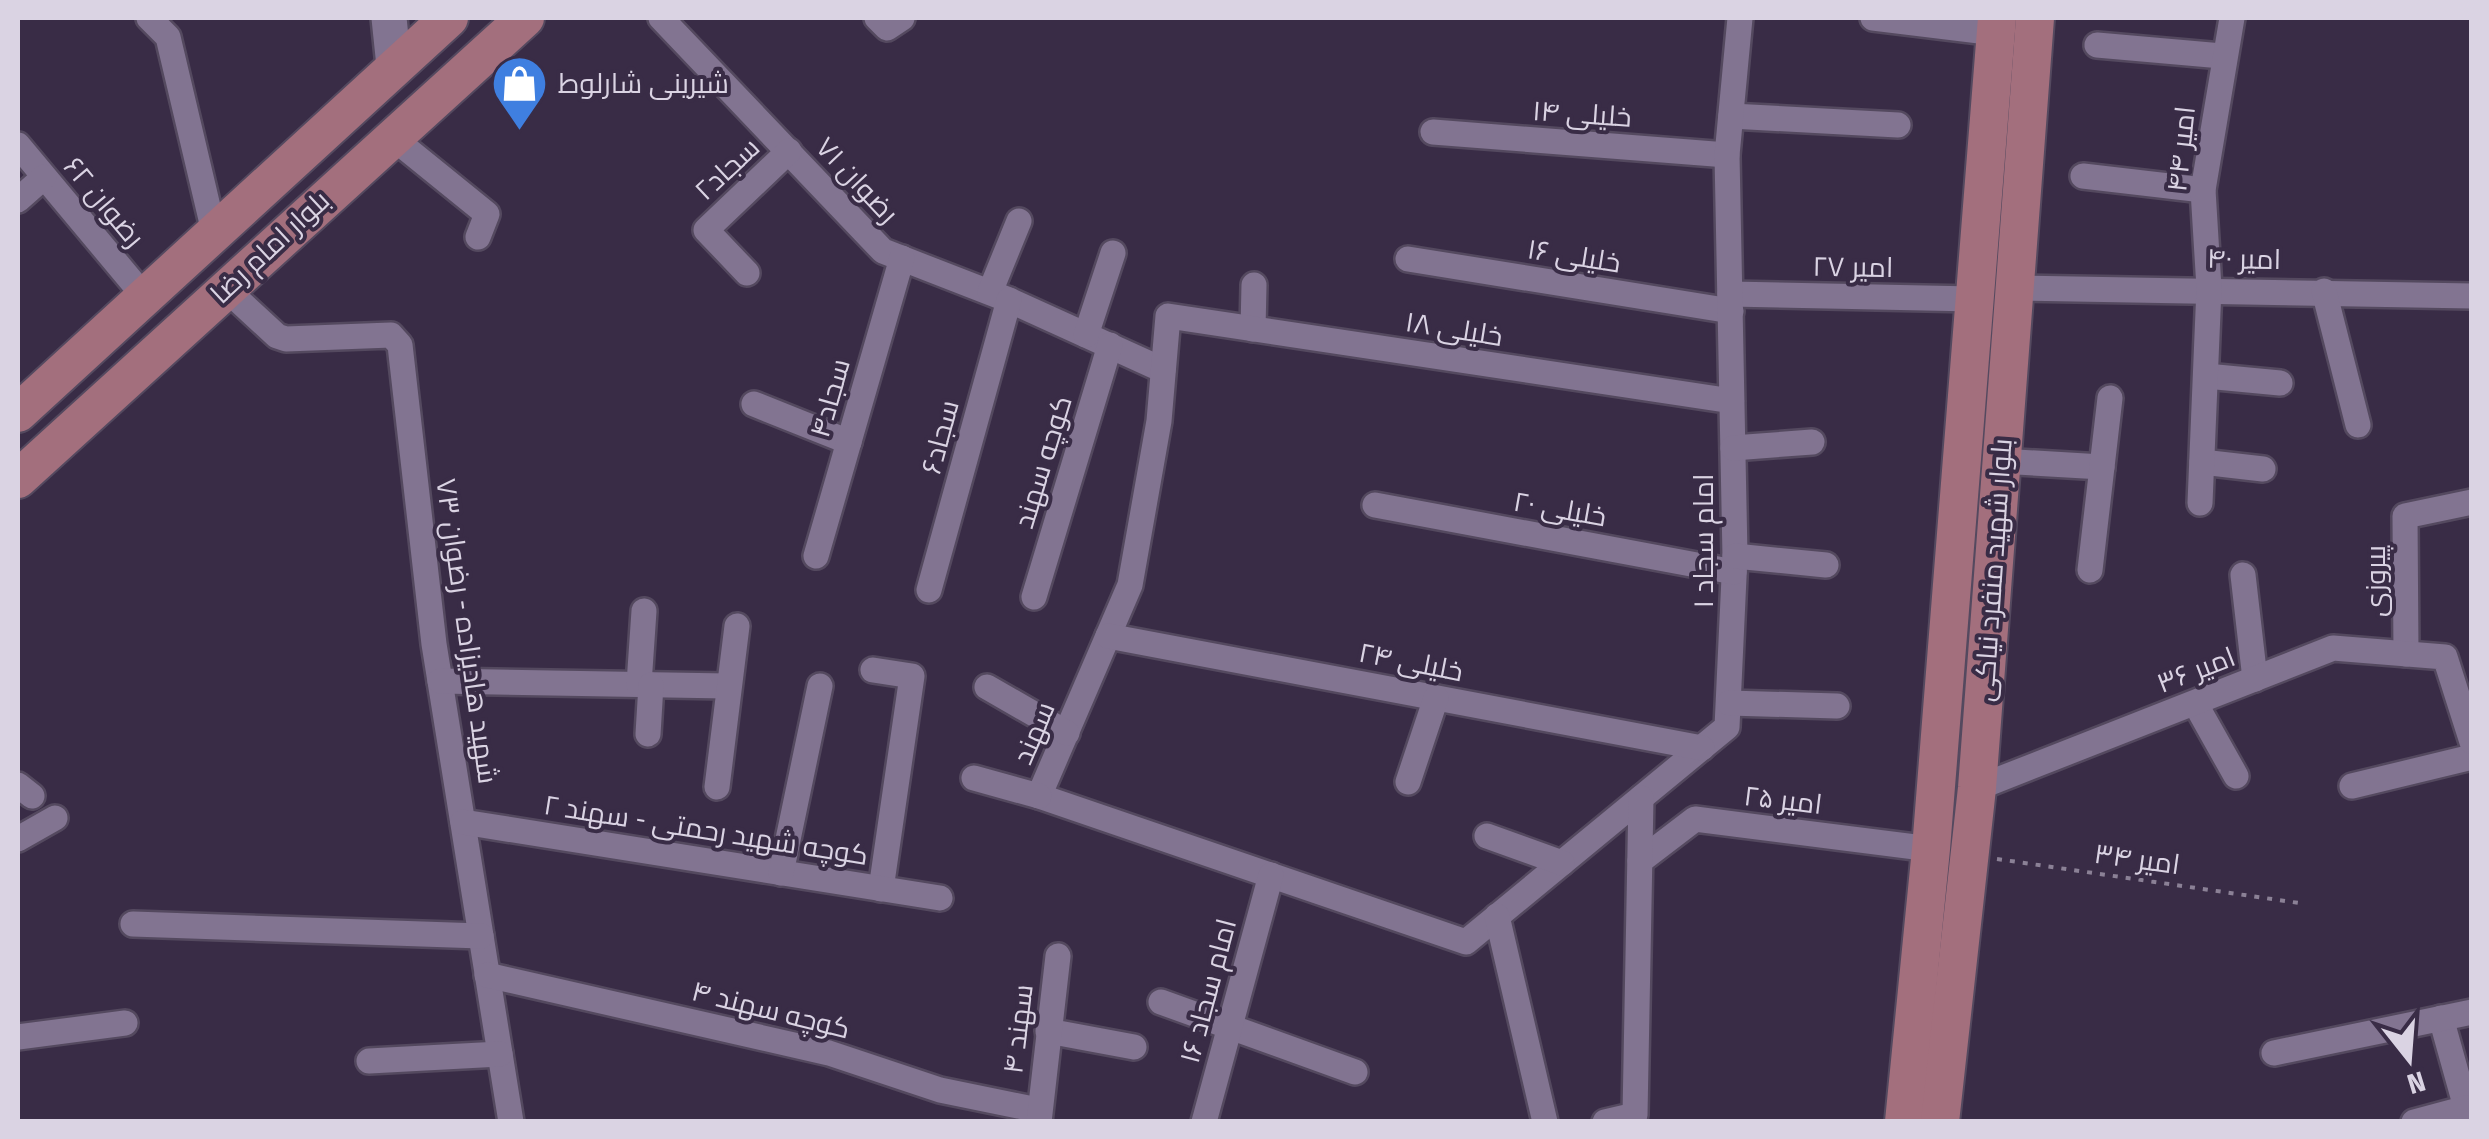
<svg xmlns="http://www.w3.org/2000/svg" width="2489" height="1139" font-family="'Fira Sans Condensed',Cairo,sans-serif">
<rect width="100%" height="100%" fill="#392c46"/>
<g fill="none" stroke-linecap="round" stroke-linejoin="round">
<defs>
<g id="minor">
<path d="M149,18L168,37L214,232"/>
<path d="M661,18L883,251L1009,300L1163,370"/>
<path d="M877,18L887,28L902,18"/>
<path d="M1873,18L1996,33"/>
<path d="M2097,45L2222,56"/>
<path d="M1731,116L1898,125"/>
<path d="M1433,132L1727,155"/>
<path d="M392,137L487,214L478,237"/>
<path d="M18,145L144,296"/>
<path d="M2083,176L2203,190"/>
<path d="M18,200L44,177"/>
<path d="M1408,259L1731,311"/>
<path d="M747,273L706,230L789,151"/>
<path d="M225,288L277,336L286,339L391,335L400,345L434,644L511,1122"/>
<path d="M2014,288L2472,296"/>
<path d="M2324,291L2358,425"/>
<path d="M990,292L1019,221"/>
<path d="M1730,294L1974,299"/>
<path d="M1253,329L1254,285"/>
<path d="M1086,335L1113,253"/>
<path d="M2206,376L2280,383"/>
<path d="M1732,401L1168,316L1159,421L1130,585L1039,796L1466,942L1727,727L1735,556L1727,155L1740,18"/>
<path d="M754,404L849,442"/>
<path d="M1733,448L1812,442"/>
<path d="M2000,461L2102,467"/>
<path d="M2202,462L2263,469"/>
<path d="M2200,503L2209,288L2203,190L2232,18"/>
<path d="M1375,505L1734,572"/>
<path d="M816,556L902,258"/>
<path d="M1735,556L1826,565"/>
<path d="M2090,570L2110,398"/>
<path d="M2243,575L2255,679"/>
<path d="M929,590L1009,300"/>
<path d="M1034,597L1110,345"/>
<path d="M1108,636L1702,748"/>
<path d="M2406,654L2405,516L2472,502"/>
<path d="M873,670L912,676L881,889"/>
<path d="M440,681L727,686"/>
<path d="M639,684L644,611"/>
<path d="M987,687L1067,733"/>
<path d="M1729,703L1837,706"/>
<path d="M2195,703L2236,776"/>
<path d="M648,734L651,685"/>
<path d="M974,778L1039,796"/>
<path d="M1408,782L1436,698"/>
<path d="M18,785L32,796"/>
<path d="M2352,786L2472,757"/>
<path d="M717,787L737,626"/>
<path d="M1977,788L2333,648L2445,657L2472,742"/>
<path d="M463,822L940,898"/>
<path d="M1487,836L1562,863"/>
<path d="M18,839L55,818"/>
<path d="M1640,861L1695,819L1931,849"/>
<path d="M781,873L820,686"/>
<path d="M1497,916L1545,1122"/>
<path d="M133,924L481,936"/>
<path d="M487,975L829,1053L940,1090L1038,1110"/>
<path d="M1161,1002L1355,1072"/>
<path d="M2441,1018L2470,1122"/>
<path d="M1048,1031L1134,1047"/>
<path d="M18,1037L125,1023"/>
<path d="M2274,1053L2472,1012"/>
<path d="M369,1061L500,1054"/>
<path d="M1039,1122L1058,956"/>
<path d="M1204,1122L1271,875"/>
<path d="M1605,1122L1635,1115L1641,798"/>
<path d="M2414,1122L2466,1108"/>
</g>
<path id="secondary" d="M389,18L394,66"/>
<g id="primary">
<path d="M18,413L449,18"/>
<path d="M18,479L525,18"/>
<path d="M1904,1122L1931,849L1997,18"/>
<path d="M1940,1122L1977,788L2035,18"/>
</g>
</defs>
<use href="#minor" stroke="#54495f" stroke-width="30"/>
<use href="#secondary" stroke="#54495f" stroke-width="40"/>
<use href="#primary" stroke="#54495f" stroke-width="42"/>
<path stroke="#8b8196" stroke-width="4" stroke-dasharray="5 8" stroke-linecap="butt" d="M1997,859L2299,903"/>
<use href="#minor" stroke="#827491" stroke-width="25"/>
<use href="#secondary" stroke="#827491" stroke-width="35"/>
<use href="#primary" stroke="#a36f7d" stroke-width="38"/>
</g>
<defs>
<symbol id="shop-pin" viewBox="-11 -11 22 30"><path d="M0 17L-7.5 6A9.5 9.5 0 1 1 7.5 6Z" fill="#3f7fe0" stroke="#392c46"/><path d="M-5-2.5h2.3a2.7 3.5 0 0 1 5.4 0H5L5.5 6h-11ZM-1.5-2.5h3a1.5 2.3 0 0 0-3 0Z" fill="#fff"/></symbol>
</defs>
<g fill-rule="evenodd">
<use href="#shop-pin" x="488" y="52" width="63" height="86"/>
</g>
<g text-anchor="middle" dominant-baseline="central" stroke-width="8" stroke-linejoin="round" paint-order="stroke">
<g font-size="28" fill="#dad3e3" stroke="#392c46" text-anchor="start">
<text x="558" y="83">شیرینی شارلوط</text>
</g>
<g font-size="28" fill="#dad3e3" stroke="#392c46">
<text transform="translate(1582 114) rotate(4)">خلیلی ۱۴</text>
<text transform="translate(2181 149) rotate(-84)">امیر ۴۴</text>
<text transform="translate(727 169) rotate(-43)">سجاد۲</text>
<text transform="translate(857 180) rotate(47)">رضوان ۷۱</text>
<text transform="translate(104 202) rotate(50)">رضوان ۶۲</text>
<text transform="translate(270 247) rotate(-43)">بلوار امام رضا</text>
<text transform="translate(1574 256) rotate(9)">خلیلی ۱۶</text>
<text transform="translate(2244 259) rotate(1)">امیر ۴۰</text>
<text transform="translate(1853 267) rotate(1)">امیر ۲۷</text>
<text transform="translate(1454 329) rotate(9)">خلیلی ۱۸</text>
<text transform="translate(830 398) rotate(-74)">سجاد۴</text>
<text transform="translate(940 437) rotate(-75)">سجاد۶</text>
<text transform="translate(1043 462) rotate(-73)">كوچه سهند</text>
<text transform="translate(1560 509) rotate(10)">خلیلی ۲۰</text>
<text transform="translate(1703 541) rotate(-90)">امام سجاد ۱</text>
<text transform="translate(1993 570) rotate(-86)">بلوار شهید منفرد نیاکی</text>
<text transform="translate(2375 581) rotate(-90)">پیروزی</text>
<text transform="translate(467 631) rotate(82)">شهید هادیزاده - رضوان ۷۳</text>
<text transform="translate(1411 662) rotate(11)">خلیلی ۲۴</text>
<text transform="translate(2196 670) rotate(-21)">امیر ۳۶</text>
<text transform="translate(1034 733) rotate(-67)">سهند</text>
<text transform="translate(1783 800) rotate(7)">امیر ۲۵</text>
<text transform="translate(706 830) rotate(9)">کوچه شهید رحمتی - سهند ۲</text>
<text transform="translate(2137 859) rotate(8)">امیر ۳۴</text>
<text transform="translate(1208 991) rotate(-75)">امام سجاد ۱۶</text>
<text transform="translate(771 1010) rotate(14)">کوچه سهند ۴</text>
<text transform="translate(1018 1029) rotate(-83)">سهند ۴</text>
</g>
</g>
<rect width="2489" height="1139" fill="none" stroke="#dad3e3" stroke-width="40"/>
<g transform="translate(2409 1059) rotate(163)" stroke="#392c46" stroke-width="8" paint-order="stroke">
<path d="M0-8L18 38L0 25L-18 38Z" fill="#dad3e3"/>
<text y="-15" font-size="28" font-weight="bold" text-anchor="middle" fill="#dad3e3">N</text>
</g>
</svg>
